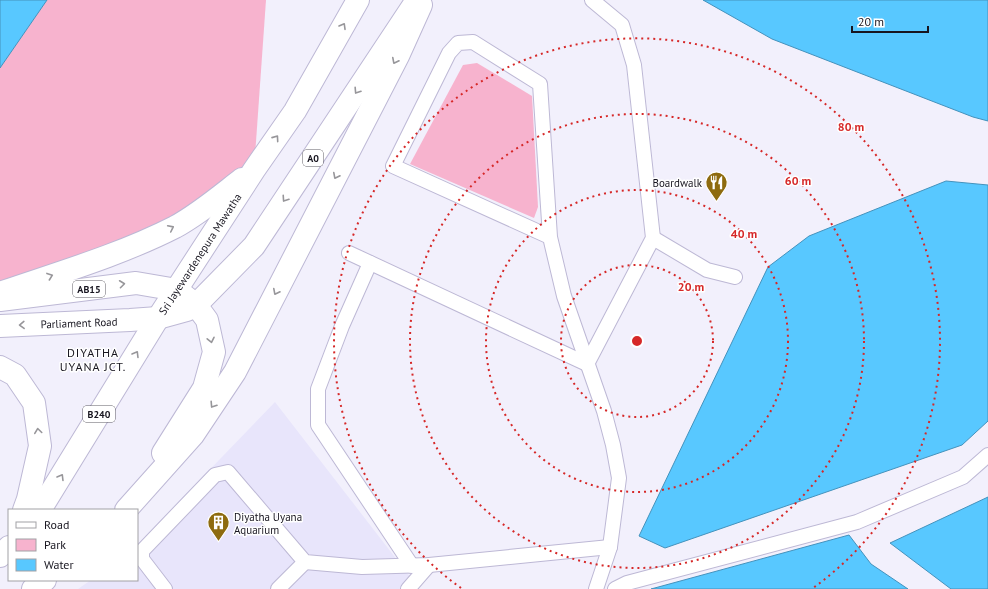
<svg xmlns="http://www.w3.org/2000/svg" width="988" height="589" font-family="'PT Sans',sans-serif">
<rect width="100%" height="100%" fill="#f2f0fc"/>
<path fill="#e8e5fb" d="M275,402L411,578L400,589H78L91,580H137V545Z"/>
<g fill="#f7b3ce">
<path d="M47,0H266L254,170L197,214L0,293V68Z"/>
<path d="M477,63L532,96L538,207L534,218L410,164L463,65Z"/>
</g>
<g fill="#58c8ff" stroke="#4492bc">
<path d="M0,0H47L0,68Z"/>
<path d="M703,0H988V121L973,117L772,39Z"/>
<path d="M946,181L988,185V421L962,445L665,548L639,536L768,267L809,236Z"/>
<path d="M988,497V589H951L890,543Z"/>
<path d="M849,535L871,564L908,589H651Z"/>
</g>
<g fill="none" stroke-linecap="round" stroke-linejoin="round">
<defs>
<g id="service">
<path d="M550,237L393,166L449,53L458,43L473,42L540,84L550,237L564,296L604,411L613,445L619,478L610,547L596,589"/>
<path d="M653,238L707,270L735,277"/>
<path d="M349,253L587,364"/>
<path d="M370,263L342,326L318,389V425L412,566"/>
<path d="M587,364L653,238L634,65L622,25L592,0"/>
<path d="M165,589L142,559V551L215,475L228,472L305,562L362,567L429,565L610,547"/>
<path d="M278,589L305,562"/>
<path d="M408,589L429,565"/>
<path d="M615,589L627,583L857,522L963,477L988,455"/>
</g>
<g id="primary">
<path d="M0,300L136,283L177,290L196,305L207,320L214,352L204,388L163,453"/>
<path d="M0,326L130,320L158,318"/>
<path d="M0,367L15,375L34,403L40,446L28,499L24,510"/>
<path d="M40,510L158,318"/>
<path d="M126,510L193,435L235,372L398,56L421,5"/>
<path d="M0,556L9,547"/>
<path d="M33,589L45,580"/>
</g>
<g id="trunk">
<path d="M0,293C58,273 120,255 175,227C199,214 220,196 242,179"/>
<path d="M158,318L187,310L196,305L254,246L417,0"/>
<path d="M158,318L254,170L295,111L358,0"/>
</g>
</defs>
<use href="#service" stroke="#bdb8d5" stroke-width="16"/>
<use href="#primary" stroke="#bdb8d5" stroke-width="24"/>
<use href="#trunk" stroke="#bdb8d5" stroke-width="24"/>
<use href="#service" stroke="#fff" stroke-width="14"/>
<use href="#primary" stroke="#fff" stroke-width="22"/>
<use href="#trunk" stroke="#fff" stroke-width="22"/>
</g>
<defs><path id="oneway-chevron" d="M-2-3.5L2.5 0L-2 3.5" fill="none" stroke-width="1.6" stroke-linecap="round" stroke-linejoin="round"/></defs>
<g stroke="#97969a">
<use href="#oneway-chevron" transform="translate(343 26) rotate(-60)"/>
<use href="#oneway-chevron" transform="translate(395 61) rotate(117)"/>
<use href="#oneway-chevron" transform="translate(357 91) rotate(123)"/>
<use href="#oneway-chevron" transform="translate(276 138) rotate(-55)"/>
<use href="#oneway-chevron" transform="translate(336 176) rotate(117)"/>
<use href="#oneway-chevron" transform="translate(285 199) rotate(124)"/>
<use href="#oneway-chevron" transform="translate(171 228) rotate(-26)"/>
<use href="#oneway-chevron" transform="translate(50 276) rotate(-20)"/>
<use href="#oneway-chevron" transform="translate(122 284) rotate(-7)"/>
<use href="#oneway-chevron" transform="translate(276 292) rotate(117)"/>
<use href="#oneway-chevron" transform="translate(22 325) rotate(178)"/>
<use href="#oneway-chevron" transform="translate(211 340) rotate(78)"/>
<use href="#oneway-chevron" transform="translate(136 354) rotate(-59)"/>
<use href="#oneway-chevron" transform="translate(213 405) rotate(123)"/>
<use href="#oneway-chevron" transform="translate(38 431) rotate(-98)"/>
<use href="#oneway-chevron" transform="translate(61 477) rotate(-59)"/>
</g>
<g fill="none" stroke="#d62828" stroke-width="2" stroke-dasharray="2 4">
<circle cx="637" cy="341" r="76"/>
<circle cx="637" cy="341" r="151"/>
<circle cx="637" cy="341" r="227"/>
<path d="M461 588A303 303 0 1 1 813 588"/>
</g>
<defs>
<symbol id="restaurant-pin" viewBox="-11 -11 22 30"><path d="M0 17L-7.5 6A9.5 9.5 0 1 1 7.5 6Z" fill="#8e6b0f" stroke="#fff"/><path d="M-5-6h1v4h1v-4h1v4h1v-4h1v5L-1.5 .5V6h-2V.5L-5-1ZM5-6V6H3V1.5H1.5Q1.5-4 5-6Z" fill="#fff"/></symbol>
<symbol id="building-pin" viewBox="-11 -11 22 30"><path d="M0 17L-7.5 6A9.5 9.5 0 1 1 7.5 6Z" fill="#8e6b0f" stroke="#fff"/><path d="M-4-6H4V6H1V3H-1V6H-4ZM-2.5-4.3h1.7v1.8h-1.7ZM.8-4.3h1.7v1.8H.8ZM-2.5-1h1.7V.8h-1.7ZM.8-1h1.7V.8H.8Z" fill="#fff"/></symbol>
</defs>
<g fill-rule="evenodd">
<use href="#restaurant-pin" x="704" y="170" width="25" height="34"/>
<use href="#building-pin" x="206" y="510" width="25" height="34"/>
</g>
<g text-anchor="middle" dominant-baseline="central" stroke-width="3" stroke-linejoin="round" paint-order="stroke">
<g fill="#fff" stroke="#5d5b62" stroke-width="1">
<rect x="303" y="150" width="20" height="16" rx="3"/>
<rect x="73" y="281" width="32" height="16" rx="3"/>
<rect x="83" y="406" width="32" height="16" rx="3"/>
</g>
<g font-size="10" font-weight="bold" fill="#17151f">
<text x="313" y="158">A0</text>
<text x="89" y="289">AB15</text>
<text x="99" y="414">B240</text>
</g>
<g font-size="11" fill="#17151f" stroke="#fff" text-anchor="end">
<text x="702" y="183">Boardwalk</text>
<text x="234" y="517" text-anchor="start">Diyatha Uyana<tspan x="234" dy="13">Aquarium</tspan></text>
</g>
<g font-size="11" fill="#17151f" stroke="#fff">
<text transform="translate(200 254) rotate(-57)">Sri Jayewardenepura Mawatha</text>
<text transform="translate(79 323) rotate(-2)">Parliament Road</text>
</g>
<g font-size="12" letter-spacing="1" fill="#17151f" stroke="#fff">
<text x="93" y="352">DIYATHA<tspan x="93" dy="14">UYANA JCT.</tspan></text>
</g>
</g>
<circle cx="637" cy="341" r="6" fill="#d62828" stroke="#fff" stroke-width="2"/>
<g font-size="12" text-anchor="middle" font-weight="bold" fill="#d62828" stroke="#fff" stroke-width="3" stroke-linejoin="round" paint-order="stroke">
<text x="851" y="131">80 m</text>
<text x="798" y="185">60 m</text>
<text x="744" y="238">40 m</text>
<text x="691" y="291">20 m</text>
</g>
<rect x="8" y="509" width="130" height="72" fill="#ffffff" stroke="#a2a1a5"/>
<rect x="16" y="522" width="20" height="6" fill="#ffffff" stroke="#a2a1a5"/>
<text x="44" y="529" font-size="12" fill="#17151f">Road</text>
<rect x="16" y="539" width="20" height="12" fill="#f7b3ce" stroke="#a2a1a5"/>
<text x="44" y="549" font-size="12" fill="#17151f">Park</text>
<rect x="16" y="559" width="20" height="12" fill="#58c8ff" stroke="#a2a1a5"/>
<text x="44" y="569" font-size="12" fill="#17151f">Water</text>
<path d="M852 26v6h76v-6" fill="none" stroke="#17151f" stroke-width="2"/>
<text x="858" y="26" font-size="12" fill="#17151f" stroke="#ffffff" stroke-width="3" paint-order="stroke">20 m</text>
</svg>
